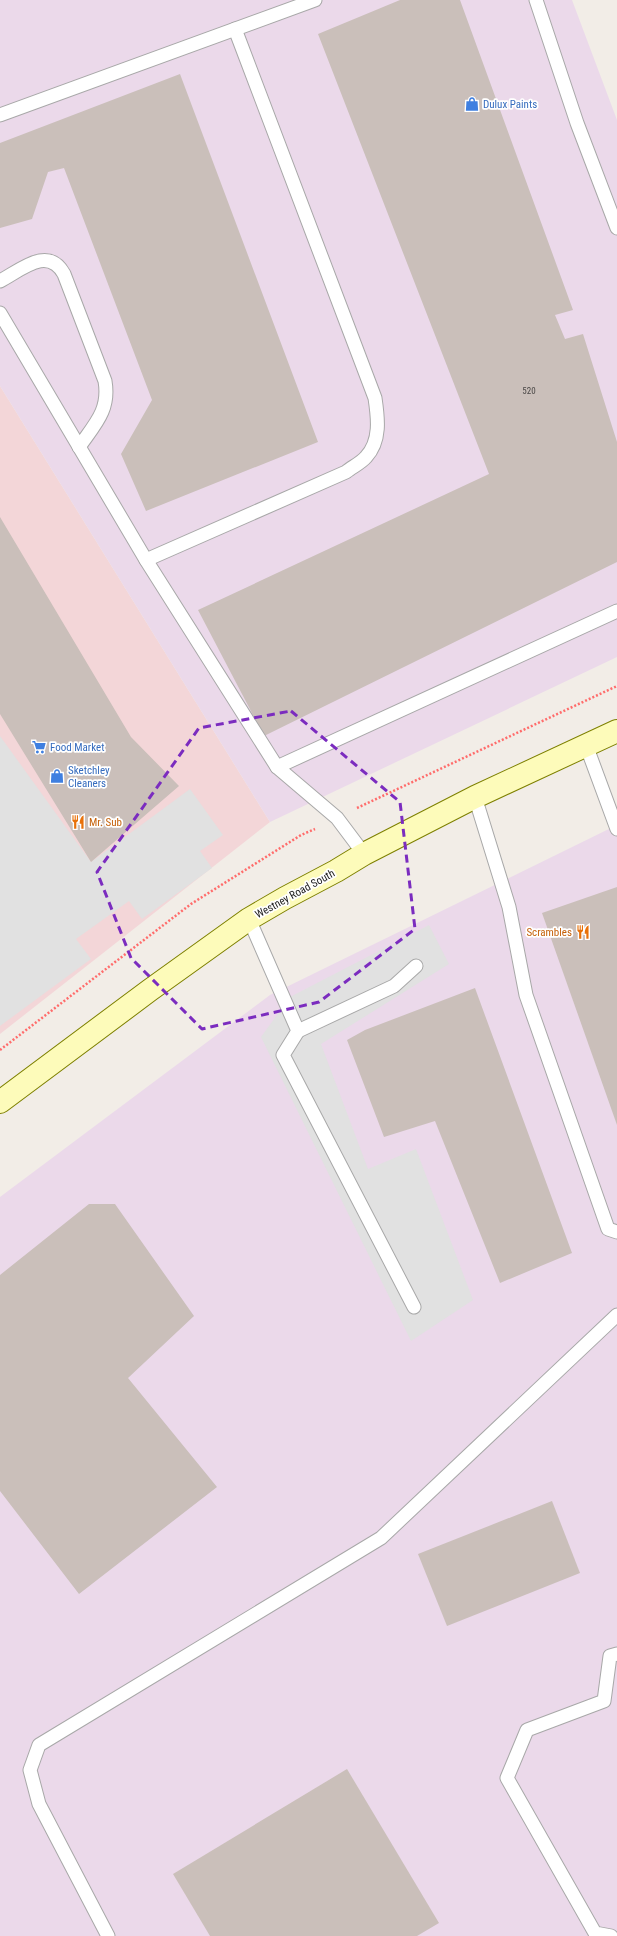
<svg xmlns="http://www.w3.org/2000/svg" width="617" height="1936" font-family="'Roboto Condensed',sans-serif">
<rect width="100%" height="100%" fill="#f2ede7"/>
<path fill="#f3d6d8" d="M0,386L270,822L0,1034Z"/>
<g fill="#ebd9ea">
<path d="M0,0H572L617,120V657L270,822L0,386Z"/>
<path d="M617,825V1936H0V1197L270,995Z"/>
</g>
<g fill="#e1e1e1">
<path d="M0,736L91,862L190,789L223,835L200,851L212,868L142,919L129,901L76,939L91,959L0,1026Z"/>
<path d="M429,925L449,964L321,1044L368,1169L416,1149L473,1300L411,1341L261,1037L290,997Z"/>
</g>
<g fill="#cabfba">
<path d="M400,0H460L573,310L555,315L565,339L583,334L617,442V562L264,736L198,610L489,474L318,34Z"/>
<path d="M180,74L318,442L146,511L121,454L152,400L64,168L48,172L32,219L0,228V143Z"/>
<path d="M0,517L131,737L179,786L91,862L0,714Z"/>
<path d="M617,887V1125L542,913Z"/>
<path d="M475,988L572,1253L500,1283L435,1121L384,1137L347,1040L365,1030Z"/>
<path d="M89,1204H115L194,1316L128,1378L217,1487L79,1594L0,1491V1275Z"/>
<path d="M552,1501L580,1573L447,1626L418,1554Z"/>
<path d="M347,1769L439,1923L417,1936H210L173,1874Z"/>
</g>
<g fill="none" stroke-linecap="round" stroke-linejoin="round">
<defs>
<g id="lane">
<path d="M536,0L577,123L617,228"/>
<path d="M0,115L315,0"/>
<path d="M0,281C21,270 48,245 64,274L105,381C110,410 95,424 79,447"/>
<path d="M0,313L146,560L277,767L337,818L364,854"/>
<path d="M146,560L346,472C352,467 361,463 366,457C381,441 378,418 375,398L235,29"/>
<path d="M586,745L617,829"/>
<path d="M277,767L617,611"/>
<path d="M475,797L509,907L526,995L608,1229L617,1232"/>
<path d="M249,919L298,1031L283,1055L414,1307"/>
<path d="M298,1031L394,986L416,966"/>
<path d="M108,1936L39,1804L30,1770L39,1745L381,1538L617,1315"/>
<path d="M611,1936L595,1933L507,1778L527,1730L604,1701L610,1656L617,1654"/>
</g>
<path id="secondary" d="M0,1102L150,990L249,919L285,898L336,871L364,854L475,797L617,731"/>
</defs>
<use href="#lane" stroke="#a8a8a8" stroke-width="15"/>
<use href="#secondary" stroke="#7e8000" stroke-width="24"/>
<g stroke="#ff6c6b" stroke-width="2.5" stroke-dasharray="2 2" stroke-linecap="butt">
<path d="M357,808L617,686"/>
<path d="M0,1050L191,904L301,835L315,829"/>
</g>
<use href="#lane" stroke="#fff" stroke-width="13"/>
<use href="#secondary" stroke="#fdfbba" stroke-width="22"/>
</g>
<path fill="none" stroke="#7b2cbf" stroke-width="3" stroke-dasharray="8 5" stroke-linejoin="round" d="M291,711L400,802L415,929L319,1002L202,1029L131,958L97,872L199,728Z"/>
<defs>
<symbol id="shop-bare" viewBox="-9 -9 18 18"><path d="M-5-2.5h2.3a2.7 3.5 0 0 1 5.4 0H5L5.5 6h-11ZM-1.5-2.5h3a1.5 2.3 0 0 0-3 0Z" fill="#3f7fe0" stroke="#fff" stroke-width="2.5" paint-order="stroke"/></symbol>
<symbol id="supermarket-bare" viewBox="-9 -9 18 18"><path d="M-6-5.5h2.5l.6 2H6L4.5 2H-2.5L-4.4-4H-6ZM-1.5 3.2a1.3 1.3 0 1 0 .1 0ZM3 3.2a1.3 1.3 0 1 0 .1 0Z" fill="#3f7fe0" stroke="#fff" stroke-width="2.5" paint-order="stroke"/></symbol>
<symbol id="restaurant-bare" viewBox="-9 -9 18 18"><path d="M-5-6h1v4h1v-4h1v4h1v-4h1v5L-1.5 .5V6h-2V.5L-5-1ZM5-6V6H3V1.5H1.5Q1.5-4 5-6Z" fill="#e8710a" stroke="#fff" stroke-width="2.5" paint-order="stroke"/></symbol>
</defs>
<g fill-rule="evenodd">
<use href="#shop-bare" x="462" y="94" width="20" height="20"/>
<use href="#supermarket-bare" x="29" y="737" width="20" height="20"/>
<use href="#shop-bare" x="47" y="766" width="20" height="20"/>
<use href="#restaurant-bare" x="68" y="812" width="20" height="20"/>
<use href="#restaurant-bare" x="573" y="922" width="20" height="20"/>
</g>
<g text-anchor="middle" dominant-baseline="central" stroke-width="3.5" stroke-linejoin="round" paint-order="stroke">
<g font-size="9" fill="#4b4847">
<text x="529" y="391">520</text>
</g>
<g font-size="11" fill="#366cbe" stroke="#fff" text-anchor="start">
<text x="483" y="104">Dulux Paints</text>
<text x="50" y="747">Food Market</text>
<text x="68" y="770">Sketchley<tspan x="68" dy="13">Cleaners</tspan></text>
</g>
<g font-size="11" fill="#c56008" stroke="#fff" text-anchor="start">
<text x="89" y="822">Mr. Sub</text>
<text x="572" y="932" text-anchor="end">Scrambles</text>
</g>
<g font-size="11" fill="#212121" stroke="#fff">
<text transform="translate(295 894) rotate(-29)">Westney Road South</text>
</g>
</g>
</svg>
